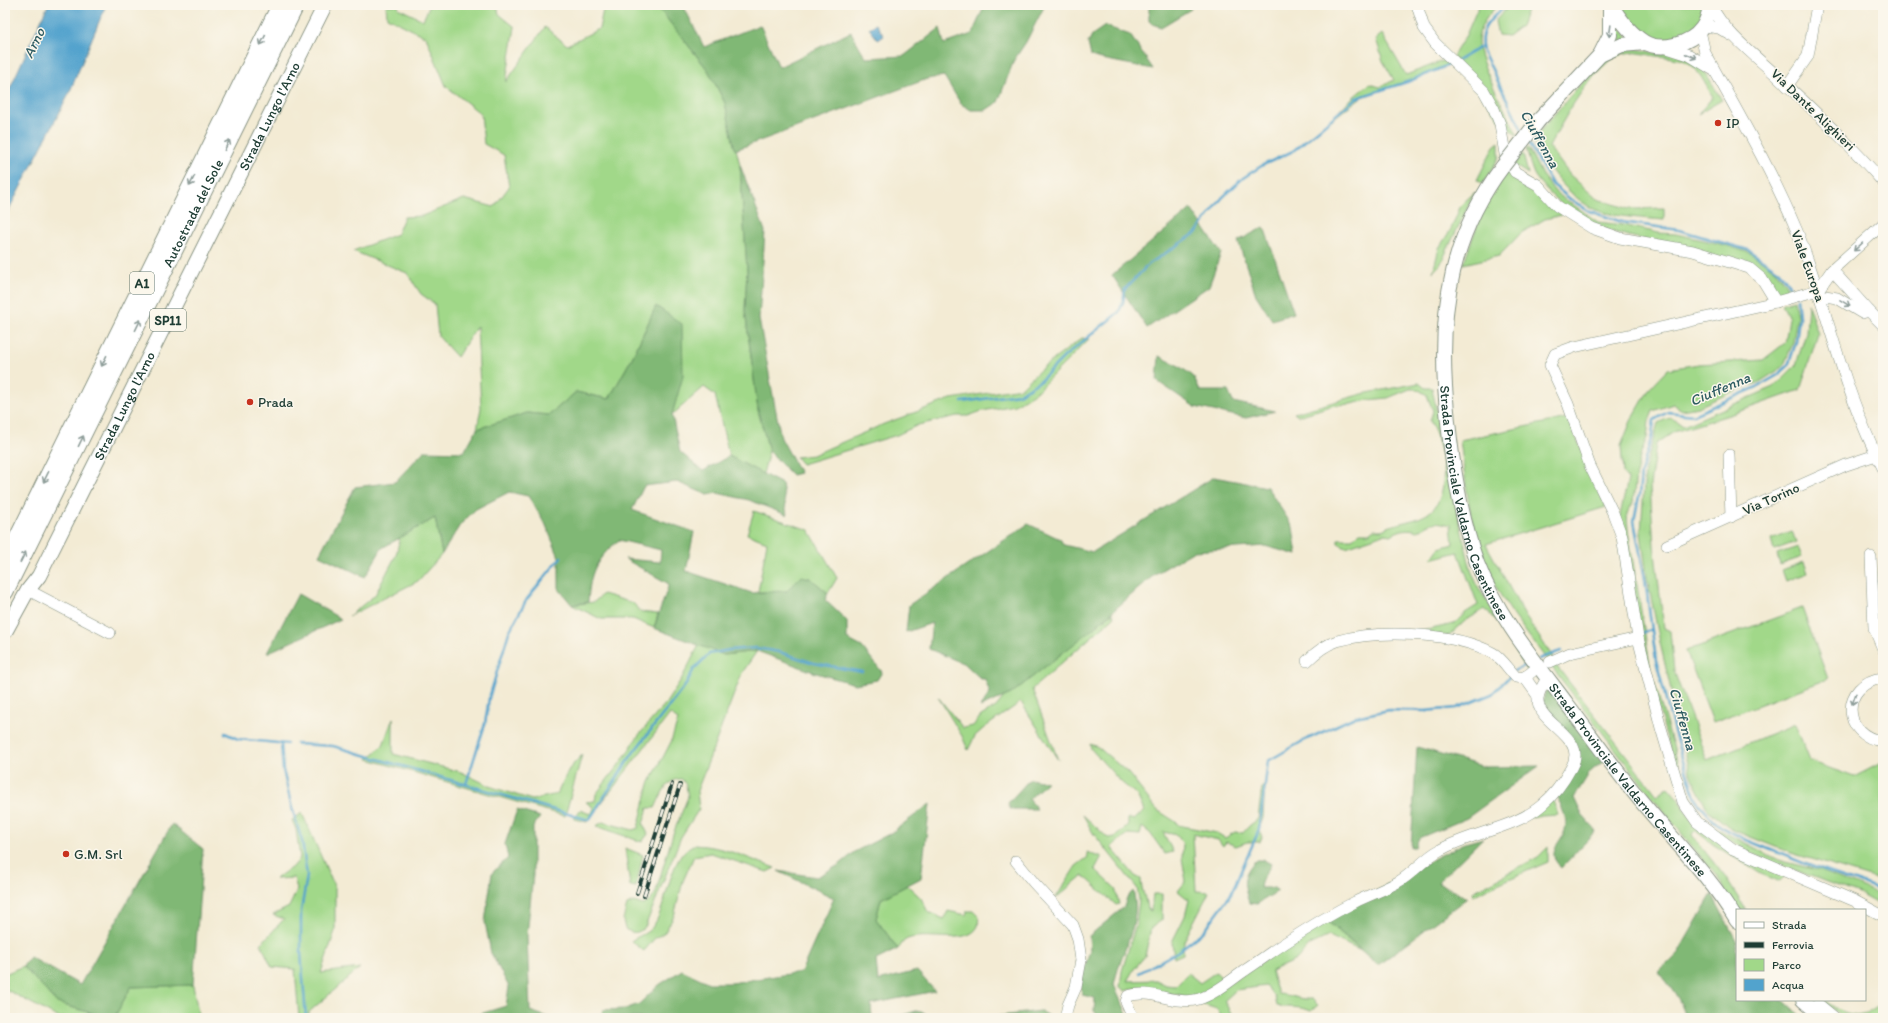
<svg xmlns="http://www.w3.org/2000/svg" width="1888" height="1023" font-family="Itim,sans-serif">
<rect width="100%" height="100%" fill="#fbf7ec"/>
<filter id="ink" filterUnits="userSpaceOnUse"><feTurbulence type="fractalNoise" baseFrequency=".025" numOctaves="2"/><feDisplacementMap in="SourceGraphic" scale="8" xChannelSelector="R" yChannelSelector="G"/><feConvolveMatrix kernelMatrix="1 2 1 2 8 2 1 2 1" color-interpolation-filters="sRGB"/></filter>
<filter id="wash" filterUnits="userSpaceOnUse"><feTurbulence type="fractalNoise" baseFrequency=".012" numOctaves="4" result="noise"/><feDisplacementMap in="SourceGraphic" scale="16" xChannelSelector="R" yChannelSelector="G"/><feGaussianBlur stdDeviation="0.9" result="paint"/><feColorMatrix in="noise" values="0 0 0 0 0 0 0 0 0 0 0 0 0 0 0 0 0 1.4 0 .05"/><feComposite in="paint" operator="in"/></filter>
<g filter="url(#wash)">
<rect width="100%" height="100%" fill="#f3ebd4"/>
<g fill="#a1d889" stroke="#608a5e">
<path d="M386,5H399L398,8L423,20L430,5H497L499,14L515,27L506,82L545,27L567,45L599,29L604,5H656L708,70L725,103L740,165L747,270L745,310L758,410L769,451L763,474L729,456L715,395L704,387L672,415L676,396L656,306L633,356L609,399L576,392L549,415L527,413L477,429L481,408L477,326L457,357L438,336L435,304L421,294L407,273L353,251L397,234L404,217L422,216L464,199L494,207L509,187L504,155L484,144L481,114L446,86L426,37L387,17Z"/>
<path d="M1479,5H1498C1488,15 1478,27 1478,42C1478,62 1508,115 1518,136L1502,123L1453,56L1466,35Z"/>
<path d="M1510,5H1531L1527,10L1521,26L1508,36L1498,35L1495,21Z"/>
<path d="M1616,5H1704C1703,10 1702,19 1699,23C1688,40 1657,47 1641,33C1632,26 1624,14 1616,5Z"/>
<path d="M1614,21L1631,41L1608,46Z"/>
<path d="M1382,34L1406,75L1445,60L1451,65L1360,98L1330,121C1342,107 1354,95 1370,84L1380,87L1394,80L1383,61L1376,39Z"/>
<path d="M1626,47L1657,53H1673L1701,65L1722,100L1698,114L1713,97C1694,65 1695,59 1656,56C1647,55 1635,51 1626,53C1595,59 1563,121 1549,147L1570,175L1597,199L1630,209L1664,208V220C1643,218 1605,217 1588,206C1563,190 1546,165 1532,140L1606,55Z"/>
<path d="M1499,142V157L1483,184L1477,180L1494,146Z"/>
<path d="M1528,148L1542,175L1556,193L1598,222L1623,225L1659,233L1676,234L1725,245L1750,253L1776,271L1791,293L1781,296L1775,292L1772,282L1753,267L1613,232C1582,221 1554,203 1535,176C1531,169 1529,158 1526,149Z"/>
<path d="M1523,154L1528,174L1514,165Z"/>
<path d="M1509,168L1536,187L1562,215L1545,219L1521,233L1499,256L1463,264L1483,210Z"/>
<path d="M1475,192L1440,265L1433,272L1439,248L1451,229L1461,205Z"/>
<path d="M1794,300L1797,317L1793,343L1783,367L1758,383L1746,386L1698,407L1682,410L1673,404L1653,411L1649,421L1647,438L1641,453L1636,474L1633,503L1627,513L1628,531L1651,671L1684,783L1695,809L1705,823L1781,861L1821,871L1883,896V907L1861,895L1752,854L1699,821L1685,801L1648,672L1619,520L1628,479L1623,473L1621,446L1631,421L1650,388L1668,369L1699,364L1763,360L1785,343L1789,318L1782,304Z"/>
<path d="M1808,304L1818,334L1800,390L1732,414L1674,432L1656,444L1650,486L1654,545L1664,628L1670,631L1674,671L1707,760L1795,724L1810,761L1854,777L1883,762V883L1873,878L1788,852L1733,830L1708,810L1691,776L1661,647L1647,578L1641,533L1645,469L1658,423C1672,416 1671,417 1683,426L1774,387L1796,365L1806,333Z"/>
<path d="M1082,338L1089,339L1036,392L1015,405L982,411L968,416H957L918,425L897,435L802,464L796,457L813,455L884,424L951,399L1021,388L1040,370Z"/>
<path d="M1419,383L1425,388H1432L1461,528L1471,570L1479,589L1533,667L1527,671L1504,630L1485,609L1465,621L1449,636L1413,633L1454,624L1465,613L1478,605L1458,552L1431,559L1439,548L1453,544L1451,525C1435,521 1433,521 1418,531C1408,528 1401,529 1391,535L1384,534L1346,547L1338,543V539H1352L1360,533H1369L1374,529L1382,530C1394,522 1419,522 1431,511C1452,493 1443,443 1430,421L1433,411L1427,395L1417,389H1410L1388,398L1368,400L1351,404L1334,405L1298,416L1294,413L1362,394Z"/>
<path d="M1568,418L1606,507L1486,544L1525,616L1553,657L1547,660C1527,633 1502,603 1488,571C1470,530 1466,484 1460,440Z"/>
<path d="M754,511L809,530L837,578L828,593L810,578L787,591L758,592L767,542L747,534Z"/>
<path d="M435,518L442,554L418,581L349,616L375,595L396,555L400,537Z"/>
<path d="M1792,531L1796,542L1774,550L1771,539Z"/>
<path d="M1798,547L1802,557L1780,565L1777,554Z"/>
<path d="M1804,562L1808,573L1786,581L1782,570Z"/>
<path d="M603,594L633,603L641,612L658,614L654,628L633,619H601L572,605L594,602Z"/>
<path d="M1802,608L1828,679L1713,722L1686,651Z"/>
<path d="M1112,613L1114,617L1032,689L1058,760L1021,702L984,728L975,736L968,750L962,736L938,697L963,728L973,726L981,716L996,707L1004,697L1011,694Z"/>
<path d="M699,645L724,655L757,651L742,673L697,791L699,809L681,837L645,927C638,934 633,934 625,929L623,920L627,905L634,902L643,905L650,901L655,894L673,834L688,797L686,785L682,779C666,778 661,796 655,808H648L643,824L648,834L642,842L596,826L603,822L633,830L638,828L649,784L671,742L678,720L670,714L587,822L574,819L580,810L590,814L594,808L586,802L595,801L596,794L621,762L638,736L666,703L682,678Z"/>
<path d="M1555,664L1657,795L1668,787L1681,802L1693,822L1785,877L1780,882L1761,874L1714,845L1696,831L1692,835L1725,877L1746,910H1737L1717,877L1653,798L1551,666Z"/>
<path d="M393,718V754L461,772L492,787L532,800L557,794L569,769L582,755L565,816L368,759L383,745Z"/>
<path d="M1090,744L1098,747L1128,773L1157,810L1176,822L1178,825L1217,833L1225,838L1235,832L1243,833L1249,826L1258,819L1262,787L1265,786L1263,818L1259,829L1262,837L1260,842H1247L1236,846L1226,842L1223,846L1218,840L1193,834L1196,891L1209,892L1184,941L1183,954L1174,958L1172,942L1185,916L1189,900L1178,891L1186,881L1182,858L1183,844L1177,835L1163,832L1173,852L1165,854L1150,833L1142,827L1140,835L1128,834L1111,847L1135,876L1141,879C1141,889 1146,898 1147,909L1151,911L1153,894H1162V920L1151,928L1145,956L1134,969L1127,981L1156,980L1166,985L1175,986L1188,973L1200,983L1216,972L1225,981L1198,998L1135,988L1125,991L1120,987L1122,971L1136,924L1139,900L1137,888L1093,833L1083,815L1108,838L1115,837L1128,826V818L1134,820L1144,811L1137,795L1121,782L1091,749Z"/>
<path d="M1552,798L1558,815L1526,817Z"/>
<path d="M302,813L335,888V931L321,973L360,968L309,1012V1018H299L295,969L272,967L261,944L284,919L273,915L289,907L297,890L294,878L275,879L295,865L300,858L296,829L292,820Z"/>
<path d="M693,845C725,846 746,858 775,868L767,872L711,853L694,856L683,881L674,916L665,932L654,939L644,951L631,941C639,935 648,934 654,925C668,904 669,856 693,845Z"/>
<path d="M1548,847V862L1486,889L1473,896V892L1538,857Z"/>
<path d="M625,848L643,855L636,887L630,886Z"/>
<path d="M1087,852L1096,856H1102L1095,869L1115,888L1119,904L1116,905L1083,875L1055,899L1076,866L1088,857Z"/>
<path d="M907,885L921,898L928,912L944,919L948,911L966,915L967,911H973L979,917C978,919 979,924 978,926C968,948 920,929 904,941C902,943 900,947 898,949L876,919L881,899Z"/>
<path d="M1326,920L1361,951L1329,936L1310,945L1296,960L1271,971L1278,994C1291,995 1299,1000 1312,999L1318,1005L1311,1011C1300,1006 1288,1008 1277,1006L1275,997L1266,986L1236,990L1224,1001L1234,1018H1222L1217,1009L1198,1003Z"/>
<path d="M23,966L57,1003L108,1018H59L5,989V974Z"/>
<path d="M193,985L199,1018H114L131,987Z"/>
<path d="M1819,1000C1827,1000 1828,1004 1835,1008C1855,1018 1867,1017 1883,1002V1010L1877,1018H1844Z"/>
</g>
<g fill="#80b875" stroke="#507a54">
<path d="M656,5H683L704,47L760,25L779,67L851,32L866,58L904,56L940,28L944,44L972,34L985,5H1045L1026,42L1014,60L998,102L986,110H971L961,104L944,76L927,79L735,150L725,103L708,70Z"/>
<path d="M1149,5H1189L1191,9L1161,27L1152,24L1149,21Z"/>
<path d="M1105,26L1130,35L1153,69L1097,58L1091,56L1088,43L1092,35Z"/>
<path d="M740,165L765,231L759,319L774,401L781,438L800,473L792,475L769,451L758,410L745,310L747,270Z"/>
<path d="M1191,209L1221,253L1209,286L1147,328L1112,275Z"/>
<path d="M1264,227L1294,313L1272,320L1256,295L1238,241Z"/>
<path d="M656,306L682,324L683,376L672,415L680,452L703,471L729,456L782,484L787,515L749,500L717,493L708,495L677,482L644,486L632,510L694,532L686,571L752,593L787,591L801,576L810,578L828,593L825,600L847,621V639L862,647L882,672L877,680L855,684L816,673L757,651L724,655L654,628L669,584L625,559L660,562L661,550L619,540C595,560 590,572 588,602L572,605L559,589V557L545,523L528,496L509,492L476,509L460,525L442,554L435,518L382,548L365,577L319,555L355,487L395,482L424,451L464,452L477,429L527,413L549,415L576,392L609,399L633,356Z"/>
<path d="M1159,356L1179,366L1193,376L1200,391H1228L1233,402L1275,411L1246,418L1195,407L1157,381Z"/>
<path d="M1214,477L1267,487L1293,527L1297,555L1265,546L1194,551L1155,574L1094,628L1011,694L980,707L990,693L985,679H981L965,664L929,649L932,623L906,632L909,605L1028,524L1060,539L1064,545L1093,552Z"/>
<path d="M298,594L341,619L267,653Z"/>
<path d="M1550,689L1605,760L1590,772L1574,798L1582,815L1596,831L1561,868C1543,848 1565,843 1566,825C1566,814 1560,805 1556,795L1577,762L1542,706L1545,691Z"/>
<path d="M1417,747L1485,767L1539,766L1467,818L1419,838L1415,847H1411Z"/>
<path d="M1030,779L1047,782L1029,799L1037,809H1010L1008,803Z"/>
<path d="M930,804L921,878L881,899L876,919L898,949L876,960L878,981L917,971L935,991L871,1004L872,1018H600L603,1010L625,1009L639,1004L659,985L682,970L709,983H731L801,972L834,898L778,871L817,877L839,865L856,851L891,833Z"/>
<path d="M517,810L540,817L533,827V875L527,936L530,1011L550,1018H467L506,1006L509,987L491,953L485,922L492,873L508,858L505,844Z"/>
<path d="M172,824L203,849L193,985L131,987L114,1018H108L57,1003L23,966L30,957L80,985Z"/>
<path d="M1483,838L1438,882L1467,898L1378,965L1326,920L1435,858L1465,843Z"/>
<path d="M1256,860H1264L1271,864C1267,873 1261,878 1260,888H1274L1278,891L1257,904L1249,903C1243,883 1241,876 1256,860Z"/>
<path d="M1133,891C1143,922 1119,955 1114,985L1129,1018L1117,1015L1114,1018H1100L1094,1011L1095,998L1082,995L1081,985L1084,970L1090,950L1089,936L1124,907L1127,897Z"/>
<path d="M1712,894L1737,942V1000H1783L1803,1018H1686C1681,999 1671,987 1659,972L1678,953Z"/>
<path d="M916,1011L925,1013L929,1018H893Z"/>
<path d="M1041,1011L1051,1017L983,1018Z"/>
</g>
<g fill="#52a3cd" stroke="#387080">
<path d="M48,5H106L68,96L5,217V99Z"/>
<path d="M876,24L884,36L878,40L869,28Z"/>
</g>
<g fill="none" stroke-linecap="round" stroke-linejoin="round">
<g stroke="#52a3cd" stroke-width="2.5">
<path d="M1506,5C1491,19 1477,29 1483,51L1523,132"/>
<path d="M1457,61L1482,46"/>
<path d="M1528,142L1552,184L1570,199L1589,211L1622,222L1679,230L1748,250L1779,271L1795,294"/>
<path d="M1797,299L1799,317L1796,342L1788,366L1778,375L1757,387L1693,415L1668,412L1654,420L1652,435L1641,473L1639,496L1634,521L1645,579L1656,660L1676,739L1694,794L1699,804L1714,821L1723,828L1744,839L1808,865L1883,891"/>
<path d="M962,402L1019,394L1040,381L1065,356L1119,312L1123,302L1125,289L1149,264L1196,233L1222,198L1243,178L1263,165L1293,151L1356,98L1407,82L1451,64"/>
<path d="M1641,633L1651,630"/>
<path d="M1539,659L1561,651"/>
<path d="M1514,671L1530,662"/>
<path d="M225,733L238,739L287,744"/>
<path d="M281,744L283,770L292,808L302,841L307,876L301,911V952L306,1018"/>
<path d="M296,744L333,746L589,820L633,753L685,686L694,669L709,654L729,650L756,648L779,652L814,663L862,672"/>
<path d="M466,784L485,724L489,698L509,632L527,599L561,557"/>
<path d="M1139,973L1177,952L1204,931L1231,894L1259,830L1268,761L1303,741L1355,717L1389,710L1425,711L1457,708L1492,694L1511,675"/>
</g>
</g>
</g>
<g filter="url(#ink)">
<g fill="none" stroke-linecap="round" stroke-linejoin="round">
<defs>
<g id="minor">
<path d="M1417,5L1424,28L1435,43L1484,91L1494,109L1500,124L1505,154L1515,172L1538,185L1557,206L1592,228L1620,238L1693,251L1749,268L1762,279L1776,302L1818,290L1832,270L1883,224"/>
<path d="M1711,5C1723,31 1754,55 1775,74C1812,109 1850,144 1883,182"/>
<path d="M1704,26L1719,28L1731,35"/>
<path d="M1700,31L1705,53C1737,111 1771,169 1797,231C1828,309 1843,393 1883,468"/>
<path d="M1664,47L1689,55L1712,69"/>
<path d="M1787,86L1808,56L1817,5"/>
<path d="M1832,270L1869,311L1883,325"/>
<path d="M1819,295L1837,298L1862,313L1869,311"/>
<path d="M1776,302L1574,347L1555,354L1550,365L1568,404L1590,466L1613,513L1622,537L1638,638L1661,728L1683,802L1697,822L1733,849L1855,901L1883,916"/>
<path d="M1729,455L1731,517"/>
<path d="M1667,545L1846,465L1876,455"/>
<path d="M1871,557L1874,628L1883,649"/>
<path d="M28,590L110,633"/>
<path d="M1307,661C1316,652 1325,645 1337,641C1379,629 1454,632 1493,653C1502,658 1509,670 1516,677C1524,679 1528,675 1534,670"/>
<path d="M1550,662L1570,653L1638,638"/>
<path d="M1526,676L1528,682L1538,696"/>
<path d="M1883,678C1840,683 1841,737 1883,741"/>
<path d="M1016,861L1034,883L1073,925L1078,939L1081,960L1076,987L1068,1005L1065,1018"/>
<path d="M1818,1004L1835,1018"/>
<path d="M1133,1018L1126,1002L1128,996C1152,988 1175,1006 1199,999C1215,994 1230,981 1244,971C1258,962 1271,952 1285,943C1308,928 1331,914 1355,902C1369,895 1384,890 1398,882C1413,874 1424,858 1440,850C1472,832 1514,829 1542,805C1554,795 1564,781 1571,768C1590,736 1536,725 1538,698C1539,690 1544,684 1547,678"/>
</g>
<g id="major">
<path d="M1611,5C1619,18 1631,34 1644,42C1661,52 1691,44 1702,28C1707,22 1709,12 1710,5"/>
<path d="M1600,55L1610,35V5"/>
<path d="M1539,120L1600,55L1622,45L1645,43"/>
<path id="s1" d="M1503,166C1453,232 1440,305 1445,386C1449,445 1457,507 1477,563C1497,615 1534,660 1567,704C1593,738 1618,774 1646,807C1677,844 1712,879 1737,921"/>
<path id="s2" d="M5,632L28,590L39,576L325,5"/>
<path d="M1803,1000L1824,1018"/>
</g>
<g id="highway">
<path d="M5,563L280,5"/>
<path id="s3" d="M5,592L296,5"/>
</g>
</defs>
<use href="#minor" stroke="#899484" stroke-width="12"/>
<use href="#major" stroke="#899484" stroke-width="16"/>
<use href="#highway" stroke="#899484" stroke-width="18"/>
<use href="#minor" stroke="#fff" stroke-width="11"/>
<use href="#major" stroke="#fff" stroke-width="14"/>
<use href="#highway" stroke="#fff" stroke-width="16"/>
<defs>
<g id="rail">
<path d="M637,893L672,784"/>
<path d="M644,896L680,785"/>
</g>
</defs>
<use href="#rail" stroke="#1f3d34" stroke-width="4"/>
<use href="#rail" stroke="#fbf7ec" stroke-width="2.5" stroke-dasharray="8" stroke-linecap="butt"/>
<defs>
<path id="major-bridge" d="M1503,166L1539,120"/>
</defs>
<use href="#major-bridge" stroke="#899484" stroke-width="16" stroke-linecap="butt"/>
<use href="#major-bridge" stroke="#fff" stroke-width="14"/>
</g>
<defs><path id="oneway-shaft" d="M-6 0H5M1.5-3L5.5 0L1.5 3" fill="none" stroke-width="1.6" stroke-linecap="round" stroke-linejoin="round"/></defs>
<g stroke="#8f9e9a">
<use href="#oneway-shaft" transform="translate(1610 31) rotate(98)"/>
<use href="#oneway-shaft" transform="translate(263 40) rotate(117)"/>
<use href="#oneway-shaft" transform="translate(1691 56) rotate(23)"/>
<use href="#oneway-shaft" transform="translate(227 145) rotate(-64)"/>
<use href="#oneway-shaft" transform="translate(192 181) rotate(116)"/>
<use href="#oneway-shaft" transform="translate(1858 247) rotate(138)"/>
<use href="#oneway-shaft" transform="translate(1845 303) rotate(32)"/>
<use href="#oneway-shaft" transform="translate(138 325) rotate(-64)"/>
<use href="#oneway-shaft" transform="translate(104 361) rotate(116)"/>
<use href="#oneway-shaft" transform="translate(81 441) rotate(-64)"/>
<use href="#oneway-shaft" transform="translate(46 477) rotate(116)"/>
<use href="#oneway-shaft" transform="translate(23 557) rotate(-63)"/>
<use href="#oneway-shaft" transform="translate(1854 699) rotate(109)"/>
</g>
</g>
<g fill="#c8321e" stroke="#fbf7ec" stroke-width="1.5">
<circle cx="1718" cy="123" r="4"/>
<circle cx="250" cy="402" r="4"/>
<circle cx="66" cy="854" r="4"/>
</g>
<g text-anchor="middle" dominant-baseline="central" stroke-width="3" stroke-linejoin="round" paint-order="stroke">
<g fill="#fbf7ec" stroke="#61756b" stroke-width="1">
<rect x="130" y="272" width="24" height="22" rx="3"/>
<rect x="150" y="309" width="36" height="22" rx="3"/>
</g>
<g font-size="13" font-weight="bold" fill="#1f3d34">
<text x="142" y="283">A1</text>
<text x="168" y="320">SP11</text>
</g>
<g font-size="14" fill="#1f3d34" stroke="#fbf7ec">
<text transform="translate(1813 110) rotate(44)">Via Dante Alighieri</text>
<text stroke="none"><textPath href="#s2" startOffset="580">Strada Lungo l'Arno</textPath></text>
<text stroke="none"><textPath href="#s3" startOffset="423">Autostrada del Sole</textPath></text>
<text transform="translate(1808 266) rotate(70)">Viale Europa</text>
<text stroke="none"><textPath href="#s2" startOffset="256">Strada Lungo l'Arno</textPath></text>
<text transform="translate(1771 499) rotate(-24)">Via Torino</text>
<text stroke="none"><textPath href="#s1" startOffset="354">Strada Provinciale Valdarno Casentinese</textPath></text>
<text stroke="none"><textPath href="#s1" startOffset="678">Strada Provinciale Valdarno Casentinese</textPath></text>
</g>
<g font-size="14" fill="#1f3d34" stroke="#fbf7ec" text-anchor="start">
<text x="1726" y="123">IP</text>
<text x="258" y="402">Prada</text>
<text x="74" y="854">G.M. Srl</text>
</g>
<g font-size="15" font-style="italic" fill="#2e5c62" stroke="#fbf7ec">
<text transform="translate(34 43) rotate(-64)">Arno</text>
<text transform="translate(1540 139) rotate(61)">Ciuffenna</text>
<text transform="translate(1720 389) rotate(-23)">Ciuffenna</text>
<text transform="translate(1683 719) rotate(74)">Ciuffenna</text>
</g>
</g>
<rect width="1888" height="1023" fill="none" stroke="#fbf7ec" stroke-width="20"/>
<rect x="1736" y="909" width="130" height="92" fill="#fbf7ec" stroke="#a3ada2"/>
<rect x="1744" y="922" width="20" height="6" fill="#ffffff" stroke="#a3ada2"/>
<text x="1772" y="929" font-size="12" fill="#1f3d34">Strada</text>
<rect x="1744" y="942" width="20" height="6" fill="#1f3d34" stroke="#a3ada2"/>
<text x="1772" y="949" font-size="12" fill="#1f3d34">Ferrovia</text>
<rect x="1744" y="959" width="20" height="12" fill="#a1d889" stroke="#a3ada2"/>
<text x="1772" y="969" font-size="12" fill="#1f3d34">Parco</text>
<rect x="1744" y="979" width="20" height="12" fill="#52a3cd" stroke="#a3ada2"/>
<text x="1772" y="989" font-size="12" fill="#1f3d34">Acqua</text>
</svg>
